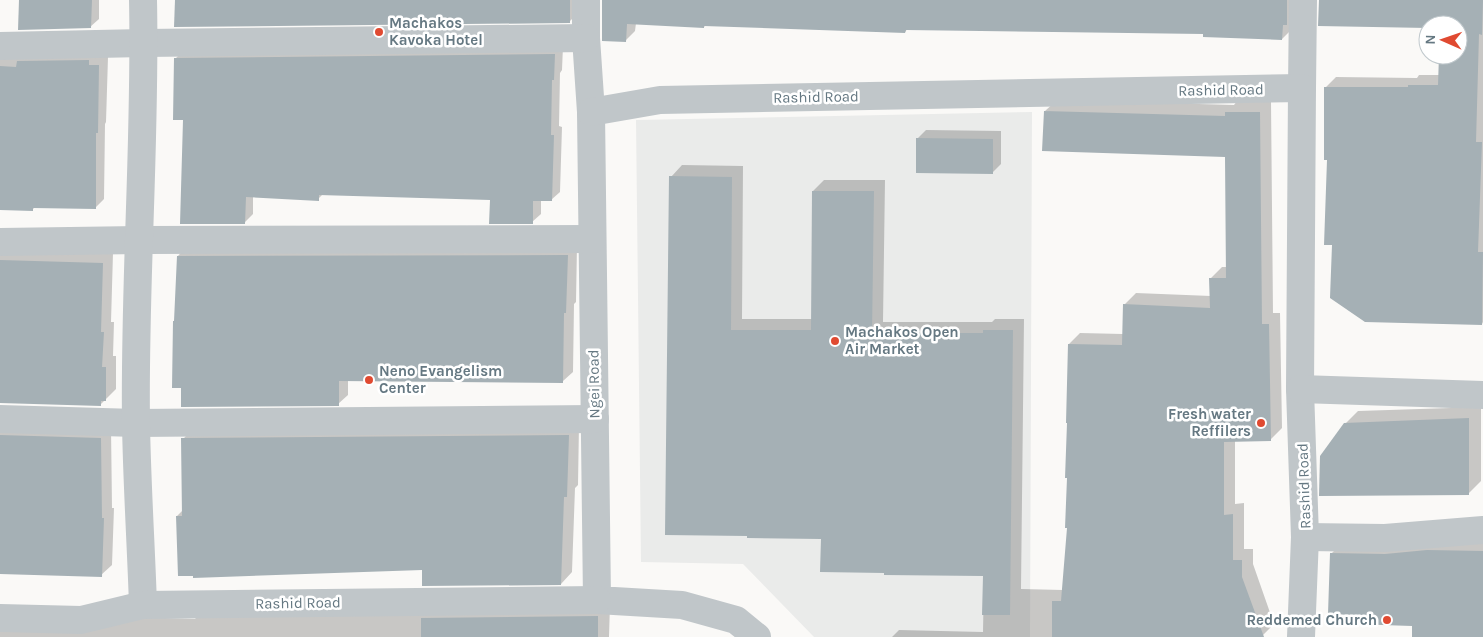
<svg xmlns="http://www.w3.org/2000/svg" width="1483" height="637" font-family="Karla,sans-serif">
<rect width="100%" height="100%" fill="#faf9f7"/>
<path fill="#eaebea" d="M1032,112L1030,637H814L743,564L641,562L636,120Z"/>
<g fill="#0003">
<path d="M20,0H99V19L90,27Z"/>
<path d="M175,0H580V11L570,21L176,26Z"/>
<path d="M603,0H1297L1292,29L1282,39L1205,33L908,28L905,32L706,25L704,27L636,23L635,31L625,41Z"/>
<path d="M1483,0V322L1482,324L1333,244L1326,87L1336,77L1417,78L1419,75H1440V55H1458V25H1428V26L1320,24Z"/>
<path d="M563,46L562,70L560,73L559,126L562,127L560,192L551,200H541V214L532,222L491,199L323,194L318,199L253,196V214L244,223L185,119L175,59L184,50Z"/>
<path d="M0,57H108L106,122L105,124L104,199L95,208L35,207L32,210L0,209Z"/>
<path d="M1057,100L1234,105L1237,101H1271L1273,313H1280L1282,428L1270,440H1235V504L1244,503V549H1253V564L1274,624L1263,635L1257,637H892L899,630L983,632L984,575L885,572L822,538L748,537L671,177L682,165L743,166L742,319H812L813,191L824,180H885L883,322H992L995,319H1024L1021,589L1063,590L1068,526L1069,344L1080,333L1123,334L1124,305L1136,293L1211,296V278L1222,267H1227L1226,156L1045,111Z"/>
<path d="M926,130L1001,131V164L993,172L917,139Z"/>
<path d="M577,245L576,302L574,304L573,372L563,381L348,379V395L338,404L176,320L178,256L187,246Z"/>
<path d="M0,249L113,253L111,322H114L113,356H116V389L100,405L0,402Z"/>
<path d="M1481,407V481L1469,493L1345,424L1358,411Z"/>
<path d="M0,419L111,427L112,508H114L112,565L101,575L0,573Z"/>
<path d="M579,424L578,485L575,488L572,572L561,584L424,569L177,516L183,510V439L194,428Z"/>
<path d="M1483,543V622L1449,637H1413L1414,625L1354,614L1332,553L1340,545Z"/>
<path d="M610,604L609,637H0V631L135,617L195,619L205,608Z"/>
</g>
<g fill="#a5b0b5">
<path d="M19,0H92L91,28L18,30Z"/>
<path d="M175,0H570V23L174,27Z"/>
<path d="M602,0H1287V25H1283L1282,40L1203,37V34L906,30L905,33L704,26V28L627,24L626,42L602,41Z"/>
<path d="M1319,0H1483L1482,35L1479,34L1476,142H1482L1478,252H1483L1482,325L1365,322L1330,298L1332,245H1324L1327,160H1324V87H1408V85H1438L1439,55H1458V25H1428V28L1318,26Z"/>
<path d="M555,54L554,80H552L551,135H554L552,201H533V224H489L490,200L319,195V201L246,197L245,224H180L183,120H173L174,58Z"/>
<path d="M89,60V65H99L98,133H96V209L33,208V211L0,210V66L16,67L17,61Z"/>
<path d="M1044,111L1225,116V112H1260L1262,324H1269L1271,441L1224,442V515L1233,514V560H1242V577L1264,637H1052V601H1061L1067,528H1065L1067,478H1065L1067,423H1066L1068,344L1122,345L1123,304L1210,308L1209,278H1226L1225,157L1042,151Z"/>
<path d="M916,138L993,139V174L916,173Z"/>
<path d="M669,176L732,177L731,330H811L812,191H874L872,333H983V330H1013L1010,615H982L983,576L884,575V573L820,572L821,539L747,538V536L665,535Z"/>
<path d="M568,255L566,313H564L563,383L339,381V406L181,407V388H172L173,321H174L177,256Z"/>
<path d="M0,260L103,263L101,332H104L102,367H106V401H101V406L0,403Z"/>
<path d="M1469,418V495L1319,496L1320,456L1344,423Z"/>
<path d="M0,435L101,438L102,518H104L102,577L0,574Z"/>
<path d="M569,435L567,497H564L561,585L422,586V570L193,578V576H178L176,516H182L181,438Z"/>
<path d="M1427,550L1483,551V637H1412V626L1352,624L1353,615L1328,614L1330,553L1385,554Z"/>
<path d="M598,616V637H421V618Z"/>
</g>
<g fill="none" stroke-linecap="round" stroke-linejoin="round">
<g stroke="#c0c6c9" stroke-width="28">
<path d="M586,0V38L591,112L597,600L682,605L736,620L757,637"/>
<path d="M0,46L144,43L586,38"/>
<path d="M1302,88L1303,0"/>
<path d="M591,112L660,100L1302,88L1300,389L1305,537L1301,637"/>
<path d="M0,242L139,240L592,239"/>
<path d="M1300,389L1483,395"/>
<path d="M0,419L136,423L595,419"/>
<path d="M1305,537L1385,538L1483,530"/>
<path d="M143,605C141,545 137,484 136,424C134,282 146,141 143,0"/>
<path d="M0,618L81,620L143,605L597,600"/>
</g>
</g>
<g fill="#e04a31" stroke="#fff" stroke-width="2">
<circle cx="379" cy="32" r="5"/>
<circle cx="835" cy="341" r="5"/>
<circle cx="369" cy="380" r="5"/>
<circle cx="1261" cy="423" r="5"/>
<circle cx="1387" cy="620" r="5"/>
</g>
<g text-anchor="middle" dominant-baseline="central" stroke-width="5" stroke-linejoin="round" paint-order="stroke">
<g font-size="15" font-weight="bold" fill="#657882" stroke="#fff" text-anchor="start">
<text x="389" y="23">Machakos<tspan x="389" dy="17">Kavoka Hotel</tspan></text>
<text x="845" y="332">Machakos Open<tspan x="845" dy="17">Air Market</tspan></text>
<text x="379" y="371">Neno Evangelism<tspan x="379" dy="17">Center</tspan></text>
<text x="1251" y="414" text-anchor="end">Fresh water<tspan x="1251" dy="17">Reffilers</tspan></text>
<text x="1377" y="620" text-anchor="end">Reddemed Church</text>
</g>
<g font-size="15" fill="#657882" stroke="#fff">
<text transform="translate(1221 90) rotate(-1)">Rashid Road</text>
<text transform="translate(816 97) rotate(-1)">Rashid Road</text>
<text transform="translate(594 384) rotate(-91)">Ngei Road</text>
<text transform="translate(1304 486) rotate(-92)">Rashid Road</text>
<text transform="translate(298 603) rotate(-1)">Rashid Road</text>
</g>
</g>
<g transform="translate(1443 40) rotate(272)"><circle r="24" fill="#ffffff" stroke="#c1c9cd"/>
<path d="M0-4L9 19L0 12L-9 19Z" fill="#e04a31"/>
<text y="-8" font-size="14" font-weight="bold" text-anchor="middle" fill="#657882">N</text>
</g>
</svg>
